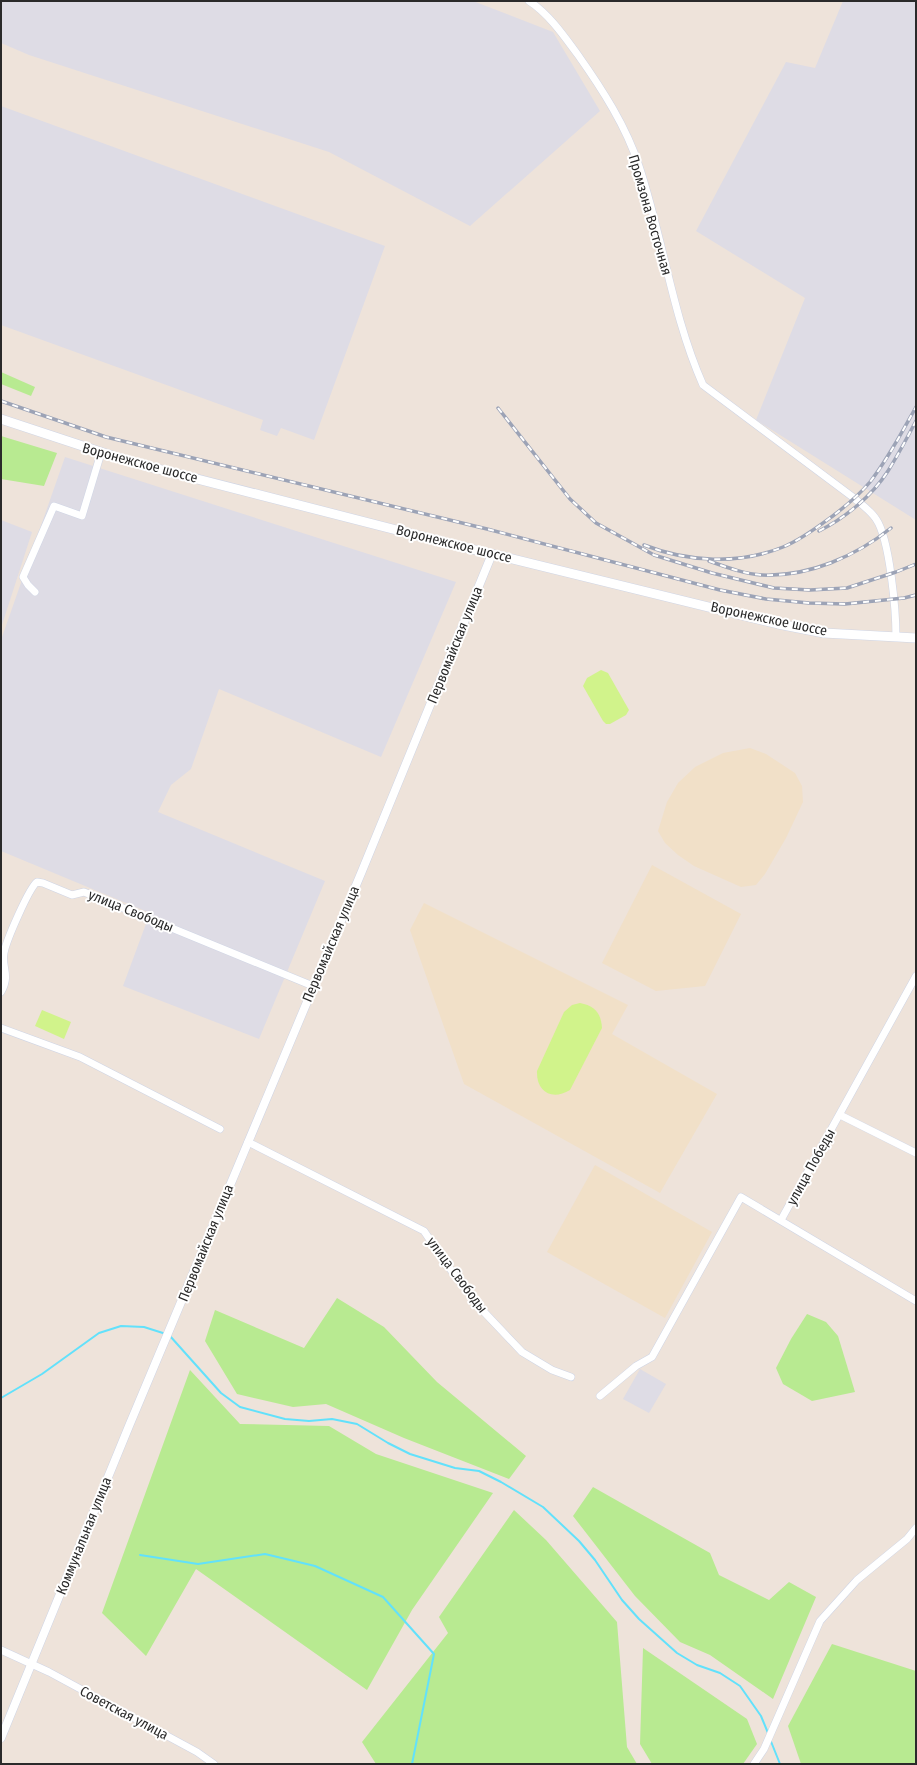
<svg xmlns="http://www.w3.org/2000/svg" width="917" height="1765" font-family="'Fira Sans Condensed',sans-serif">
<rect width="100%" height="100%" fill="#eee3da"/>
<g fill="#dedce5">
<path d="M1,1H473L553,32L600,111L470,226L329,152L29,55L1,43Z"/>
<path d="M843,1H916V520L756,420L805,298L696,231L786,62L815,68Z"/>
<path d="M1,106L385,246L314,440L281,428L277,436L260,430L263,420L1,325Z"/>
<path d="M65,457L456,582L381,757L219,689L191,769L171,785L158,812L325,881L259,1039L123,986L150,913L1,851V640Z"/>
<path d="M1,520L32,532L1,628Z"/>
<path d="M640,1369L666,1384L649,1413L623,1399Z"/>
</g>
<g fill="#f1e0c8">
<path d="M750,748L766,754L795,773L802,786L803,802L786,838L765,874L756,885L741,887L694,866L678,855L665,843L658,831L667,802L678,783L695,767L723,753Z"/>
<path d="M652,865L741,914L705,986L656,991L602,963Z"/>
<path d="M424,903L628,1005L612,1034L717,1094L660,1193L464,1084L410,930Z"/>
<path d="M595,1165L712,1232L665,1318L547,1252Z"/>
</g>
<g fill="#b8ea91">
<path d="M1,372L35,387L31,396L1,384Z"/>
<path d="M1,436L57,453L44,486L1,479Z"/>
<path d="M337,1298L384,1327L437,1382L526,1456L509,1479L404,1438L326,1404L293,1407L237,1394L205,1341L215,1310L304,1348Z"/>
<path d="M807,1314L826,1322L838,1336L855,1392L812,1401L783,1384L776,1368L791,1339Z"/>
<path d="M190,1370L240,1424L329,1426L376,1454L493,1493L412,1610L367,1690L196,1569L146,1656L102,1613Z"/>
<path d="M593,1487L710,1553L719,1575L769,1600L789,1582L816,1597L773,1699L710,1655L680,1642L635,1596L573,1516Z"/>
<path d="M514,1510L546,1540L617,1622L627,1747L637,1764H376L362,1742L448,1633L439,1617Z"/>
<path d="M832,1644L916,1671V1764H801L788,1726Z"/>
<path d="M643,1648L747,1719L757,1744L743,1764H652L640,1744Z"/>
</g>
<g fill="#d1f38b">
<path d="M601,670L608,673L629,710L626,715L610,724H606L603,721L583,686L587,678Z"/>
<path d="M580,1003C595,1006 601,1013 602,1028L570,1090C552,1101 536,1092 537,1071L564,1012L572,1005Z"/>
<path d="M42,1010L71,1022L64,1039L35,1026Z"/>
</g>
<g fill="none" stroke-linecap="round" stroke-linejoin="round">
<g stroke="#62e1fb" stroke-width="2">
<path d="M170,1336L221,1393L240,1407L285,1419L309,1421L332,1419L357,1424L388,1443L410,1454L455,1468L479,1471L501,1482L543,1507L579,1541L595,1560L622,1600L639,1619L677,1653L697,1665L720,1673L740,1686L761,1716L768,1733"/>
<path d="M1,1398L42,1374L99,1333L121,1326L144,1327L166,1334"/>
<path d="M140,1555L198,1564L265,1554L315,1566L383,1597L434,1654L412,1764"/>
<path d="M770,1739L780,1764"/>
</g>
<defs>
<g id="minor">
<path d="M529,1C549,14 564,36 578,55C602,89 626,126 639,166C663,238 672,315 703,385L854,498C861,504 871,511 876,519C890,539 896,612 896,637"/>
<path d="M35,592L28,585L23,577L54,506L82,516L101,453"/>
<path d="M1,992C11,975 1,967 4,953C6,941 29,888 37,882L43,883L72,895L84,892L313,986"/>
<path d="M1,1028L80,1057L220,1129"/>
<path d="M840,1115L916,1153"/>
<path d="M248,1142L424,1231L447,1265L485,1313L522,1352L552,1370L571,1377"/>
<path d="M781,1220L916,976"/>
<path d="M600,1396L636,1366L652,1357L741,1197L916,1301"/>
<path d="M1,1650L49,1672L197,1752L214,1764"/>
<path d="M754,1764L764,1749L820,1621L857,1580L907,1539L916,1528"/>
</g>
<path id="tertiary" d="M1,1738L129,1426L362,871L492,554"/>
<path id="secondary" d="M1,419L131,462L455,545L778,624L824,633L916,638"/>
</defs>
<use href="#minor" stroke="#cfd5e5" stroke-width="8"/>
<use href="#tertiary" stroke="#cfd5e5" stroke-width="9"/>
<use href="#secondary" stroke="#cfd5e5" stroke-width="10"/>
<use href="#minor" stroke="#fff" stroke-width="7"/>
<use href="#tertiary" stroke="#fff" stroke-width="8"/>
<use href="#secondary" stroke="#fff" stroke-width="9"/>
<defs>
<g id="rail">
<path d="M1,401L106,437L487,529L720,590L766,599L809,603L845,604L904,598L916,595"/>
<path d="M498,408L570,499L596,523L654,555L712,573L774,588L810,590L847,588L896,572L916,564"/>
<path d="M819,531C845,518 872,496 888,471C898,455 907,438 916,421"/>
<path d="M644,545C687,562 739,565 783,547C801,540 819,526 834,515C847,505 860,494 870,482C888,459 902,432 916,407"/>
<path d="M709,561C726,567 744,574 762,575C809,577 856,556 891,528"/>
</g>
</defs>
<use href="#rail" stroke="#9ca3b6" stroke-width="3.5"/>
<use href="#rail" stroke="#fff" stroke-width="2" stroke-dasharray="6" stroke-linecap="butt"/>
</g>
<g text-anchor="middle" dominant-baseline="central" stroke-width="4" stroke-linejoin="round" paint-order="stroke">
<g font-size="14" fill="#2a2a2a" stroke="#fff">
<text transform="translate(650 215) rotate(74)">Промзона Восточная</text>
<text transform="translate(140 463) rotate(15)">Воронежское шоссе</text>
<text transform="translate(454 544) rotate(14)">Воронежское шоссе</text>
<text transform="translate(769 619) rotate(12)">Воронежское шоссе</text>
<text transform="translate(455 645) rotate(-68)">Первомайская улица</text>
<text transform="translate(131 911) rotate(22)">улица Свободы</text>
<text transform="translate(331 944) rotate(-67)">Первомайская улица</text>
<text transform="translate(811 1167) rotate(-61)">улица Победы</text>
<text transform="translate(206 1243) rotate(-68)">Первомайская улица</text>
<text transform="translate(457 1275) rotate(53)">улица Свободы</text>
<text transform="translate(84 1536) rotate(-68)">Коммунальная улица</text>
<text transform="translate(124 1713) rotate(28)">Советская улица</text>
</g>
</g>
<rect width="917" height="1765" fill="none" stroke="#2a2a2a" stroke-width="4"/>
</svg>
